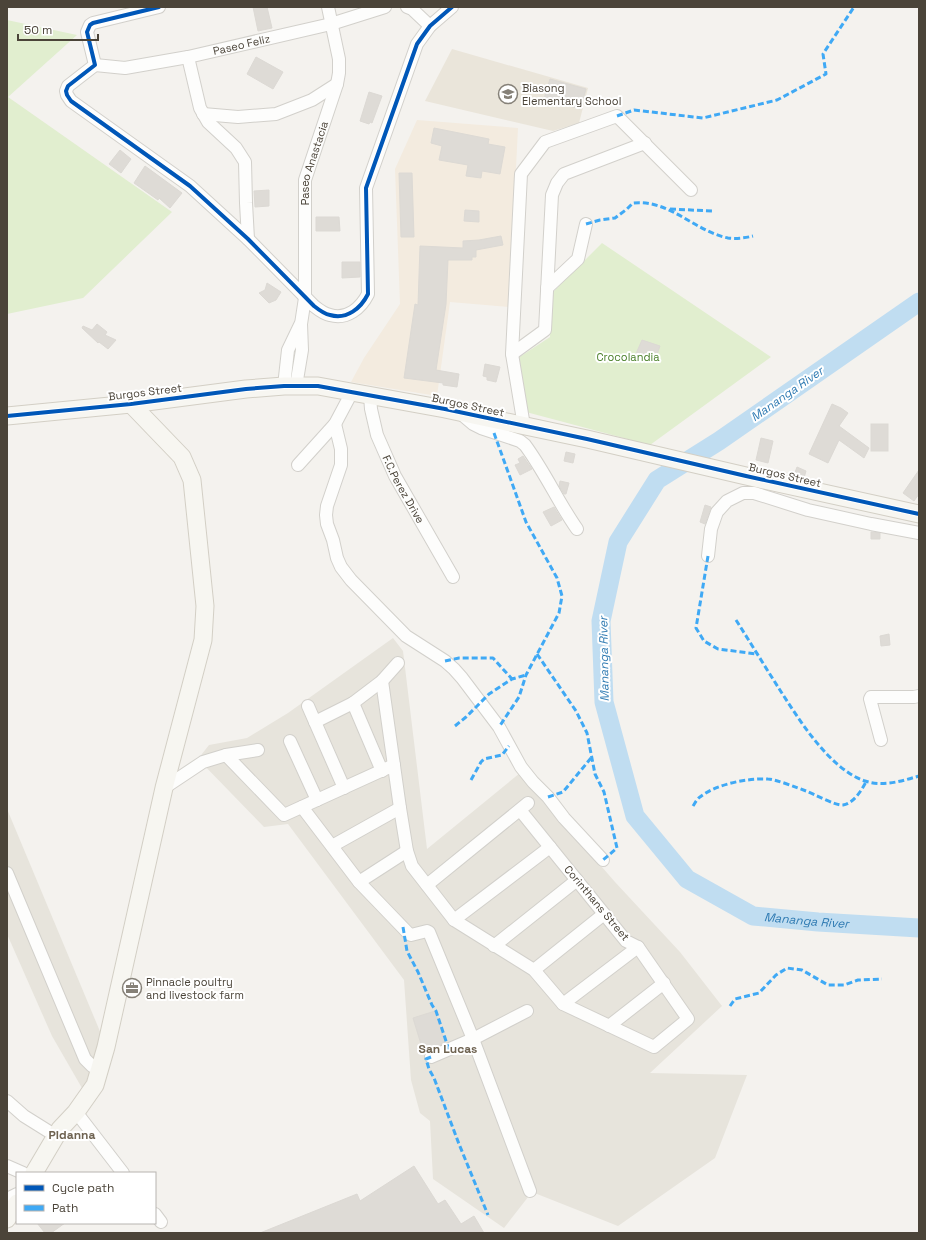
<svg xmlns="http://www.w3.org/2000/svg" width="926" height="1240" font-family="'Space Grotesk',sans-serif">
<rect width="100%" height="100%" fill="#f4f2ee"/>
<g fill="#e7e4dc">
<path d="M393,638L403,651L427,849L520,773L615,882L680,952L722,1006L650,1073L747,1075L715,1158L618,1226L532,1192L504,1228L433,1179L430,1121L420,1113L411,1080L404,980L288,824L264,827L198,759L209,745L247,738L288,713Z"/>
<path d="M7,809L104,1041L86,1095L52,1036L7,934Z"/>
</g>
<path fill="#f3ebdf" d="M417,120L518,128L509,307L450,302L437,396L351,382L364,358L400,304L395,169Z"/>
<path fill="#eae5da" d="M452,49L588,88L579,123L553,131L425,101Z"/>
<g fill="#e1eecf">
<path d="M7,20L77,35L8,97L172,212L83,298L7,314Z"/>
<path d="M602,243L771,357L650,445L526,412L518,358L550,337V295Z"/>
</g>
<g fill="none" stroke-linecap="round" stroke-linejoin="round">
<path stroke="#c0ddf1" stroke-width="19" id="s1" d="M919,302L719,441L657,480L618,542L601,621L604,702L635,816L687,879L753,916L818,922L919,928"/>
</g>
<g fill="#dedbd6" stroke="#dcd9d4">
<path d="M253,7H267L272,28L258,31Z"/>
<path d="M256,57L283,72L273,89L247,74Z"/>
<path d="M550,79L586,89L580,109L544,99Z"/>
<path d="M369,92L382,96L372,123L370,122L369,124L360,121Z"/>
<path d="M434,128L489,139L488,144L505,147L500,174L482,171L481,178L466,176L468,165L439,160L442,146L431,143Z"/>
<path d="M120,150L131,159L121,173L109,164Z"/>
<path d="M145,166L182,193L170,208L159,198L158,200L134,183Z"/>
<path d="M399,173H412L414,237H401Z"/>
<path d="M269,190V206L255,207L254,191Z"/>
<path d="M465,210L479,211V222L464,221Z"/>
<path d="M316,217H339L340,231H316Z"/>
<path d="M501,236L503,245L476,250V257H472V260H448L446,304L436,370L459,374L457,387L443,385V383L404,378L415,304L418,305L420,246L463,248V241L479,240Z"/>
<path d="M342,262H360V277L342,278Z"/>
<path d="M267,283L281,292L276,300L269,303L259,293L265,290Z"/>
<path d="M97,324L107,332L105,335L116,340L108,349L99,342L98,343L82,328L83,326L92,330Z"/>
<path d="M642,340L660,346L654,363L635,356Z"/>
<path d="M485,364L500,367L496,382L487,380V377L483,376Z"/>
<path d="M832,404L841,408L848,413L839,426L869,448L864,458L839,440L828,463L809,454Z"/>
<rect x="871" y="424" width="17" height="27"/>
<path d="M761,438L773,441L768,463L756,460Z"/>
<path d="M566,452L575,454L573,463L564,461Z"/>
<path d="M523,456L532,469L520,475L515,465L520,463L518,459Z"/>
<path d="M797,467L806,471L804,478L794,475Z"/>
<path d="M919,470V494L914,501L903,493Z"/>
<path d="M560,481L569,483L566,494H564L559,486Z"/>
<path d="M705,505L711,507L705,524L700,522Z"/>
<path d="M554,507L562,520L551,526L543,512Z"/>
<path d="M871,532L880,533V539H871Z"/>
<path d="M889,634L890,645L881,646L880,636Z"/>
<path d="M435,1011L445,1043L428,1050L424,1054L413,1018Z"/>
<path d="M414,1166L438,1204L445,1200L461,1224L474,1216L484,1233H260L357,1194L360,1201Z"/>
<path d="M37,1223H65L51,1233H45Z"/>
</g>
<g fill="none" stroke-linecap="round" stroke-linejoin="round">
<defs>
<g id="street">
<path d="M159,7L93,23L90,25L87,32L95,65L68,86L66,91L67,95L71,101L190,186L248,239L314,306C319,310 324,314 330,315C347,320 361,308 368,294L366,188L417,44L430,26L452,7"/>
<path d="M407,7L412,9L430,26"/>
<path d="M188,57L200,108L208,122L236,148L245,162L246,203L248,239"/>
<path id="s2" d="M95,65L125,68L188,57L331,24L385,7"/>
<path d="M203,114L238,117L276,114L312,100L337,84"/>
<path d="M547,288L578,259L586,224"/>
<path d="M512,354L545,330L552,195L557,183L564,174L645,143"/>
<path d="M284,386L288,350L300,325"/>
<path id="s3" d="M296,386L302,350L301,324L305,298V180L337,84L339,73V59L328,7"/>
<path id="s4" d="M370,396L371,409L377,435L395,476L453,577"/>
<path d="M460,413L473,424L481,428L520,441L525,445C545,472 558,502 577,529"/>
<path d="M335,424L341,449V465L327,506L326,515L327,524L333,540L337,558L341,567L351,580L406,636L445,661L454,669L462,678L499,727L521,767L533,782L548,797L564,818L603,860"/>
<path d="M524,426L512,354L521,174L545,142L617,116L691,190"/>
<path d="M298,465L335,424L352,392"/>
<path d="M708,556L711,529L717,512L727,501L743,493H754L808,510L871,524L919,533"/>
<path d="M382,681L400,808L407,851L412,866L454,920L534,970L563,1004L654,1047L688,1019L638,947L626,941L520,810"/>
<path d="M353,703L382,771"/>
<path d="M308,706L344,788"/>
<path d="M315,722L353,703L382,681L398,663"/>
<path d="M881,740L870,699L871,697H914L919,696"/>
<path d="M290,741L317,800"/>
<path d="M226,755L284,815L394,765"/>
<path d="M164,788L203,762L226,755L258,750"/>
<path d="M302,807L359,882L409,934L411,935L427,931L429,932L473,1039L530,1191"/>
<path d="M332,846L400,808"/>
<path d="M7,873L85,1059L92,1066L99,1070"/>
<path d="M359,882L407,851"/>
<path d="M427,885L528,803"/>
<path d="M454,920L550,847"/>
<path d="M494,946L577,880"/>
<path d="M534,970L604,914"/>
<path d="M563,1004L638,947"/>
<path d="M609,1026L664,983"/>
<path d="M431,1057L473,1039L527,1011"/>
<path d="M7,1101L24,1116L56,1136"/>
<path d="M76,1112L123,1173"/>
<path d="M7,1166L23,1173"/>
<path d="M7,1199L17,1194"/>
<path d="M155,1214L161,1222"/>
</g>
<g id="secondary">
<path d="M7,416L131,404L246,389L284,386H318L445,409L587,439L746,476L919,514"/>
<path d="M34,1173L60,1129L76,1112L95,1085L106,1047L164,788L203,640L205,606L192,480L182,457L131,404"/>
<path d="M7,1219L17,1203"/>
</g>
</defs>
<use href="#street" stroke="#d2d0cb" stroke-width="14"/>
<use href="#secondary" stroke="#d3cfc5" stroke-width="19"/>
<use href="#street" stroke="#fdfdfc" stroke-width="12"/>
<use href="#secondary" stroke="#f7f6f1" stroke-width="17"/>
<g stroke="#3fa9f5" stroke-width="3" stroke-dasharray="6 3" stroke-linecap="butt">
<path d="M617,116L634,110L703,118L777,100L826,74L823,54L854,7"/>
<path d="M670,209L712,211"/>
<path d="M586,224L600,220L615,218L627,209L633,203C669,199 694,231 728,238C736,239 745,238 753,236"/>
<path d="M494,433L526,522L557,578L562,596L559,613L526,675L519,697L499,727"/>
<path d="M708,556L696,628L704,641L718,649L757,654"/>
<path d="M736,620C750,642 764,665 778,687C798,718 829,769 865,781C883,787 902,781 919,776"/>
<path d="M537,654L576,711L587,733L595,774L604,792L617,848L603,860"/>
<path d="M445,661L459,658H493L512,679"/>
<path d="M455,726L466,717L489,694L512,679L526,675"/>
<path d="M471,780L481,762L484,759L502,755L509,746"/>
<path d="M548,797L563,792L591,758"/>
<path d="M693,806C695,803 697,799 700,797C716,784 748,778 768,779C775,779 798,788 806,791C814,794 836,806 843,805C854,803 861,791 866,782"/>
<path d="M403,927L407,951L418,972L432,1005L436,1011L449,1050"/>
<path d="M730,1006L735,999L759,993L776,975L787,968L802,970L828,985H844L858,980L882,979"/>
<path d="M431,1057L426,1059L429,1069L434,1078L459,1144L488,1215"/>
</g>
<defs>
<g id="cycleway">
<path d="M159,7L93,23L90,25L87,32L95,65L68,86L66,91L67,95L71,101L190,186L248,239L314,306C319,310 324,314 330,315C347,320 361,308 368,294L366,188L417,44L430,26L452,7"/>
<path d="M7,416L131,404L246,389L284,386H318L445,409L587,439L746,476L919,514"/>
</g>
</defs>
<use href="#cycleway" stroke="#fff" stroke-width="6"/>
<use href="#cycleway" stroke="#0057b8" stroke-width="4"/>
</g>
<defs>
<symbol id="school-ring" viewBox="-11 -11 22 22"><circle r="9.5" fill="#fff" stroke="#868178" stroke-width="1.5"/><path d="M0-5L7-2L0 1L-7-2ZM-4 1L0 2.5L4 1V4Q0 6-4 4Z" fill="#868178"/></symbol>
<symbol id="office-ring" viewBox="-11 -11 22 22"><circle r="9.5" fill="#fff" stroke="#868178" stroke-width="1.5"/><path d="M-6-3h4V-5.5h4V-3h4V5H-6ZM-1-4.5V-3h2v-1.5ZM-6 0V1H6V0Z" fill="#868178"/></symbol>
</defs>
<g fill-rule="evenodd">
<use href="#school-ring" x="497" y="83" width="22" height="22"/>
<use href="#office-ring" x="121" y="977" width="22" height="22"/>
</g>
<g text-anchor="middle" dominant-baseline="central" stroke-width="4" stroke-linejoin="round" paint-order="stroke">
<g font-size="11" fill="#4b4439" stroke="#fff">
<text stroke="none"><textPath href="#s2" startOffset="149">Paseo Feliz</textPath></text>
<text stroke="none"><textPath href="#s3" startOffset="225">Paseo Anastacia</textPath></text>
<text transform="translate(145 392) rotate(-7)">Burgos Street</text>
<text transform="translate(468 405) rotate(12)">Burgos Street</text>
<text transform="translate(785 475) rotate(13)">Burgos Street</text>
<text stroke="none"><textPath href="#s4" startOffset="100">F.C.Perez Drive</textPath></text>
<text transform="translate(597 903) rotate(50)">Corinthans Street</text>
</g>
<g font-size="11" fill="#4b4439" stroke="#fff" text-anchor="start">
<text x="522" y="88">Biasong<tspan x="522" dy="13">Elementary School</tspan></text>
<text x="146" y="982">Pinnacle poultry<tspan x="146" dy="13">and livestock farm</tspan></text>
</g>
<g font-size="11" fill="#4a7f2a" stroke="#fff">
<text x="628" y="357">Crocolandia</text>
</g>
<g font-size="12" font-style="italic" fill="#2e7ab2" stroke="#fff">
<text transform="translate(787 394) rotate(-35)">Mananga River</text>
<text transform="translate(604 659) rotate(-91)">Mananga River</text>
<text stroke="none"><textPath href="#s1" startOffset="881">Mananga River</textPath></text>
</g>
<g font-size="12" font-weight="bold" fill="#6e6250" stroke="#fff">
<text x="448" y="1049">San Lucas</text>
<text x="72" y="1135">Pidanna</text>
</g>
</g>
<rect width="926" height="1240" fill="none" stroke="#4b4439" stroke-width="16"/>
<rect x="16" y="1172" width="140" height="52" fill="#ffffff" stroke="#b7b4b0"/>
<rect x="24" y="1185" width="20" height="6" fill="#0057b8" stroke="#b7b4b0"/>
<text x="52" y="1192" font-size="12" fill="#4b4439">Cycle path</text>
<rect x="24" y="1205" width="20" height="6" fill="#3fa9f5" stroke="#b7b4b0"/>
<text x="52" y="1212" font-size="12" fill="#4b4439">Path</text>
<path d="M18 34v6h80v-6" fill="none" stroke="#4b4439" stroke-width="2"/>
<text x="24" y="34" font-size="12" fill="#4b4439" stroke="#ffffff" stroke-width="3" paint-order="stroke">50 m</text>
</svg>
